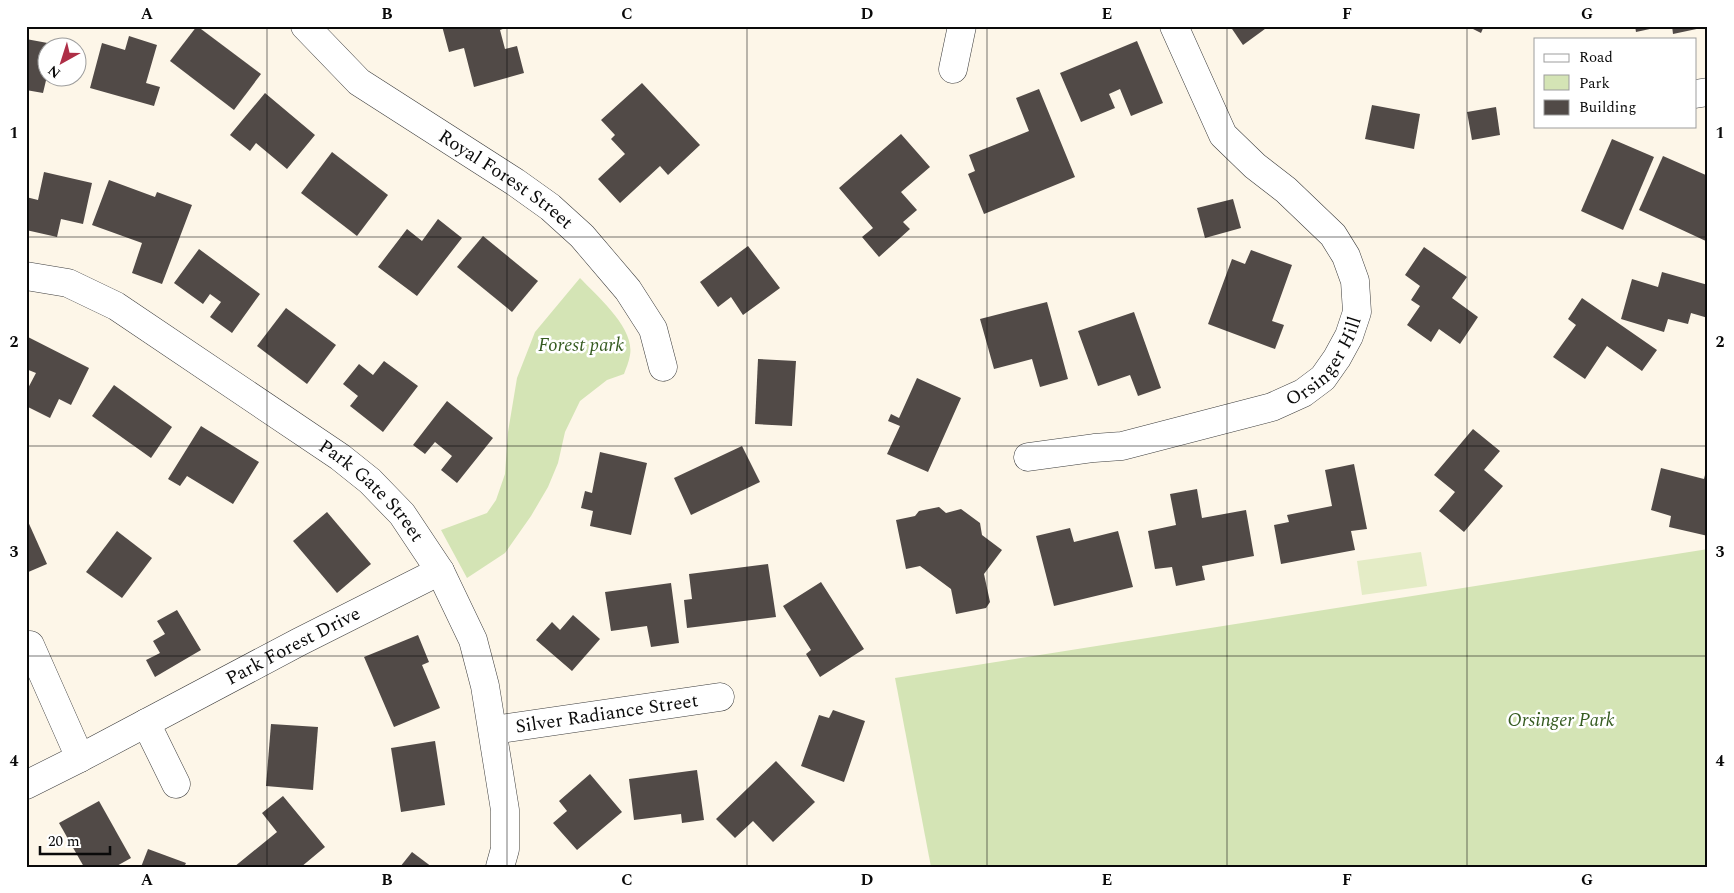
<svg xmlns="http://www.w3.org/2000/svg" width="1734" height="893" font-family="Spectral,serif">
<rect width="100%" height="100%" fill="#fdf6e8"/>
<g fill="#d4e4b5">
<path d="M580,278C597,296 635,328 630,355C629,362 626,368 624,374L607,380L580,401L565,432L558,463L548,487L531,516L505,553L467,578L441,530L487,513L496,500L505,474L508,432L517,378L535,332Z"/>
<path d="M1708,549V867H931L895,678Z"/>
</g>
<path fill="#e4ecc6" d="M1421,552L1427,586L1362,595L1357,561Z"/>
<g fill="#514a47">
<path d="M197,26L261,74L234,110L170,61Z"/>
<path d="M442,26H511L500,30L505,49L517,46L524,73L474,87L464,48L449,52Z"/>
<path d="M1230,26H1269L1243,45Z"/>
<path d="M1467,26H1484L1481,33Z"/>
<path d="M1635,26H1659V27L1636,32Z"/>
<path d="M1672,26H1706V27L1673,34Z"/>
<path d="M129,36L157,45L146,83L160,87L154,106L90,88L102,43L125,50Z"/>
<path d="M26,39L53,44L52,48H48V72L43,93L26,90Z"/>
<path d="M1137,41L1163,103L1131,116L1120,89L1109,94L1115,108L1081,122L1060,73Z"/>
<path d="M642,83L700,145L668,175L660,166L620,203L598,179L625,154L611,139L615,135L601,120Z"/>
<path d="M1039,89L1075,177L984,214L968,174L975,171L969,155L1029,131L1016,98Z"/>
<path d="M265,93L315,135L287,169L256,143L250,151L230,135Z"/>
<path d="M1372,105L1420,114L1414,149L1365,139Z"/>
<path d="M1496,107L1500,135L1472,140L1467,112Z"/>
<path d="M901,134L930,167L901,192L917,210L903,222L910,229L879,257L862,237L873,228L839,188Z"/>
<path d="M1612,139L1654,157L1623,230L1581,211Z"/>
<path d="M332,152L388,195L357,236L301,193Z"/>
<path d="M1663,156L1708,176V242L1639,210Z"/>
<path d="M44,172L92,183L83,224L61,219L57,237L26,230V197L38,200Z"/>
<path d="M109,180L155,197L157,192L192,205L162,284L132,273L142,243L92,225Z"/>
<path d="M1233,199L1241,228L1205,238L1197,208Z"/>
<path d="M438,219L462,238L417,296L378,267L407,229L422,241Z"/>
<path d="M483,236L538,281L512,312L457,267Z"/>
<path d="M748,246L780,288L743,315L731,297L718,307L700,282Z"/>
<path d="M1424,247L1467,277L1452,298L1478,317L1460,344L1439,329L1431,342L1407,325L1420,306L1411,300L1420,286L1405,275Z"/>
<path d="M199,249L260,294L232,333L210,317L221,302L210,294L203,304L174,283Z"/>
<path d="M1251,250L1292,265L1272,321L1284,325L1275,349L1208,324L1232,259L1245,264Z"/>
<path d="M1662,272L1708,285V318L1691,313L1688,324L1668,319L1664,332L1621,319L1632,279L1658,287Z"/>
<path d="M1582,298L1657,350L1642,371L1607,346L1585,379L1553,357L1576,325L1568,319Z"/>
<path d="M1047,302L1068,379L1040,387L1032,359L994,369L980,319Z"/>
<path d="M286,308L336,345L307,384L257,346Z"/>
<path d="M1134,312L1161,388L1138,396L1130,375L1098,386L1078,331Z"/>
<path d="M26,336L89,368L71,405L59,399L50,418L26,406V392L36,373L26,369Z"/>
<path d="M758,359L796,361L792,426L755,424Z"/>
<path d="M384,361L418,386L383,432L350,406L358,396L343,384L359,364L373,375Z"/>
<path d="M917,378L961,398L928,472L887,454L900,426L888,421L891,414L899,418Z"/>
<path d="M114,385L172,427L151,458L92,416Z"/>
<path d="M447,401L493,438L457,483L441,470L452,456L435,442L425,454L413,445Z"/>
<path d="M201,426L259,462L233,504L187,476L180,486L168,479Z"/>
<path d="M1473,429L1500,451L1484,470L1503,486L1464,532L1439,511L1455,492L1434,475Z"/>
<path d="M742,446L760,482L691,515L674,478Z"/>
<path d="M600,452L647,463L631,535L590,526L593,511L581,508L585,491L592,493Z"/>
<path d="M1354,464L1367,529L1351,531L1355,550L1281,564L1274,525L1289,522L1287,515L1332,506L1325,470Z"/>
<path d="M1661,468L1704,479L1706,471H1708V536L1669,527L1671,516L1651,510Z"/>
<path d="M1197,489L1202,518L1246,510L1254,556L1202,566L1205,580L1176,586L1172,567L1155,569L1148,531L1176,525L1170,494Z"/>
<path d="M939,507L946,513L961,509L980,523L982,535L1002,550L984,574L990,602L986,608L956,614L951,589L920,566L906,569L896,520L915,516L919,511Z"/>
<path d="M327,512L371,564L337,593L293,541Z"/>
<path d="M26,517L47,564L26,573Z"/>
<path d="M1070,528L1074,542L1118,531L1133,587L1054,606L1036,536Z"/>
<path d="M117,531L152,558L122,598L86,572Z"/>
<path d="M768,564L776,617L687,628L684,600L692,599L689,574Z"/>
<path d="M821,582L864,649L820,677L806,654L811,650L783,606Z"/>
<path d="M671,583L679,643L651,647L647,626L611,631L605,592Z"/>
<path d="M177,610L201,650L155,677L146,660L160,653L153,641L165,634L157,621Z"/>
<path d="M573,615L600,639L572,671L536,640L552,622L560,630Z"/>
<path d="M418,635L429,662L422,665L440,708L394,727L364,657Z"/>
<path d="M833,710L865,721L844,782L801,766L819,715L829,718Z"/>
<path d="M271,724L318,727L313,790L266,786Z"/>
<path d="M435,741L445,805L401,812L391,748Z"/>
<path d="M776,761L815,802L773,842L753,821L735,838L716,819Z"/>
<path d="M697,770L704,820L682,823L681,814L634,820L629,779Z"/>
<path d="M590,774L622,812L577,850L553,823L567,811L559,801Z"/>
<path d="M283,796L325,847L301,867H234L277,832L262,813Z"/>
<path d="M99,801L131,858L115,867H84L59,823Z"/>
<path d="M148,849L186,863L184,867H141Z"/>
<path d="M412,852L432,867H400Z"/>
</g>
<g fill="none" stroke-linecap="round" stroke-linejoin="round">
<defs>
<g id="minor">
<path id="s1" d="M305,26L359,82L515,182L550,207L582,236L628,290L653,329L663,367"/>
<path d="M953,69L962,26"/>
<path d="M1695,94L1708,92"/>
<path id="s2" d="M26,276L68,283L116,306L340,457L370,481L402,514L440,571L473,640L485,686L505,810V849L500,867"/>
<path id="s3" d="M1028,457L1094,448L1122,446L1272,407L1303,393L1323,378L1337,358L1349,336L1357,312L1355,281L1346,256L1333,235L1286,190L1255,166L1223,135L1174,26"/>
<path d="M30,645L80,758"/>
<path d="M146,723L176,784"/>
<path id="s4" d="M493,730L720,697"/>
<path id="s5" d="M26,785L80,758L299,642L440,571"/>
</g>
</defs>
<use href="#minor" stroke="#3d3d3d" stroke-width="29"/>
<use href="#minor" stroke="#fff" stroke-width="28"/>
</g>
<path fill="none" stroke="#0a0a0a" stroke-width="1" stroke-opacity="0.55" d="M267,26V867M507,26V867M747,26V867M987,26V867M1227,26V867M1467,26V867M26,237H1708M26,446H1708M26,656H1708"/>
<g text-anchor="middle" dominant-baseline="central" stroke-width="5" stroke-linejoin="round" paint-order="stroke">
<g font-size="19" fill="#0a0a0a" stroke="#fff">
<text stroke="none"><textPath href="#s1" startOffset="254">Royal Forest Street</textPath></text>
<text stroke="none"><textPath href="#s3" startOffset="322">Orsinger Hill</textPath></text>
<text stroke="none"><textPath href="#s2" startOffset="412">Park Gate Street</textPath></text>
<text stroke="none"><textPath href="#s5" startOffset="301">Park Forest Drive</textPath></text>
<text stroke="none"><textPath href="#s4" startOffset="115">Silver Radiance Street</textPath></text>
</g>
<g font-size="19" font-style="italic" fill="#355b20" stroke="#fff">
<text x="581" y="345">Forest park</text>
<text x="1561" y="720">Orsinger Park</text>
</g>
</g>
<rect width="1734" height="893" fill="none" stroke="#ffffff" stroke-width="55"/>
<rect x="1534" y="38" width="162" height="90" fill="#ffffff" stroke="#9d9d9d"/>
<rect x="1544" y="54" width="25" height="8" fill="#ffffff" stroke="#9d9d9d"/>
<text x="1579" y="62" font-size="15" fill="#0a0a0a">Road</text>
<rect x="1544" y="75" width="25" height="15" fill="#d4e4b5" stroke="#9d9d9d"/>
<text x="1579" y="88" font-size="15" fill="#0a0a0a">Park</text>
<rect x="1544" y="100" width="25" height="15" fill="#514a47" stroke="#9d9d9d"/>
<text x="1579" y="112" font-size="15" fill="#0a0a0a">Building</text>
<g transform="translate(62 62) rotate(219)"><circle r="24" fill="#ffffff" stroke="#9d9d9d"/>
<path d="M0-4L9 19L0 12L-9 19Z" fill="#ae2e46"/>
<text y="-8" font-size="14" font-weight="bold" text-anchor="middle" fill="#0a0a0a">N</text>
</g>
<path d="M40 846v8h70v-8" fill="none" stroke="#0a0a0a" stroke-width="2.5"/>
<text x="48" y="846" font-size="15" fill="#0a0a0a" stroke="#ffffff" stroke-width="4" paint-order="stroke">20 m</text>
<rect x="28" y="28" width="1678" height="838" fill="none" stroke="#0a0a0a" stroke-width="2"/>
<g font-size="16" text-anchor="middle" font-weight="bold" fill="#0a0a0a">
<text x="147" y="19">A</text>
<text x="387" y="19">B</text>
<text x="627" y="19">C</text>
<text x="867" y="19">D</text>
<text x="1107" y="19">E</text>
<text x="1347" y="19">F</text>
<text x="1587" y="19">G</text>
<text x="14" y="138">1</text>
<text x="1720" y="138">1</text>
<text x="14" y="347">2</text>
<text x="1720" y="347">2</text>
<text x="14" y="557">3</text>
<text x="1720" y="557">3</text>
<text x="14" y="766">4</text>
<text x="1720" y="766">4</text>
<text x="147" y="885">A</text>
<text x="387" y="885">B</text>
<text x="627" y="885">C</text>
<text x="867" y="885">D</text>
<text x="1107" y="885">E</text>
<text x="1347" y="885">F</text>
<text x="1587" y="885">G</text>
</g>
</svg>
